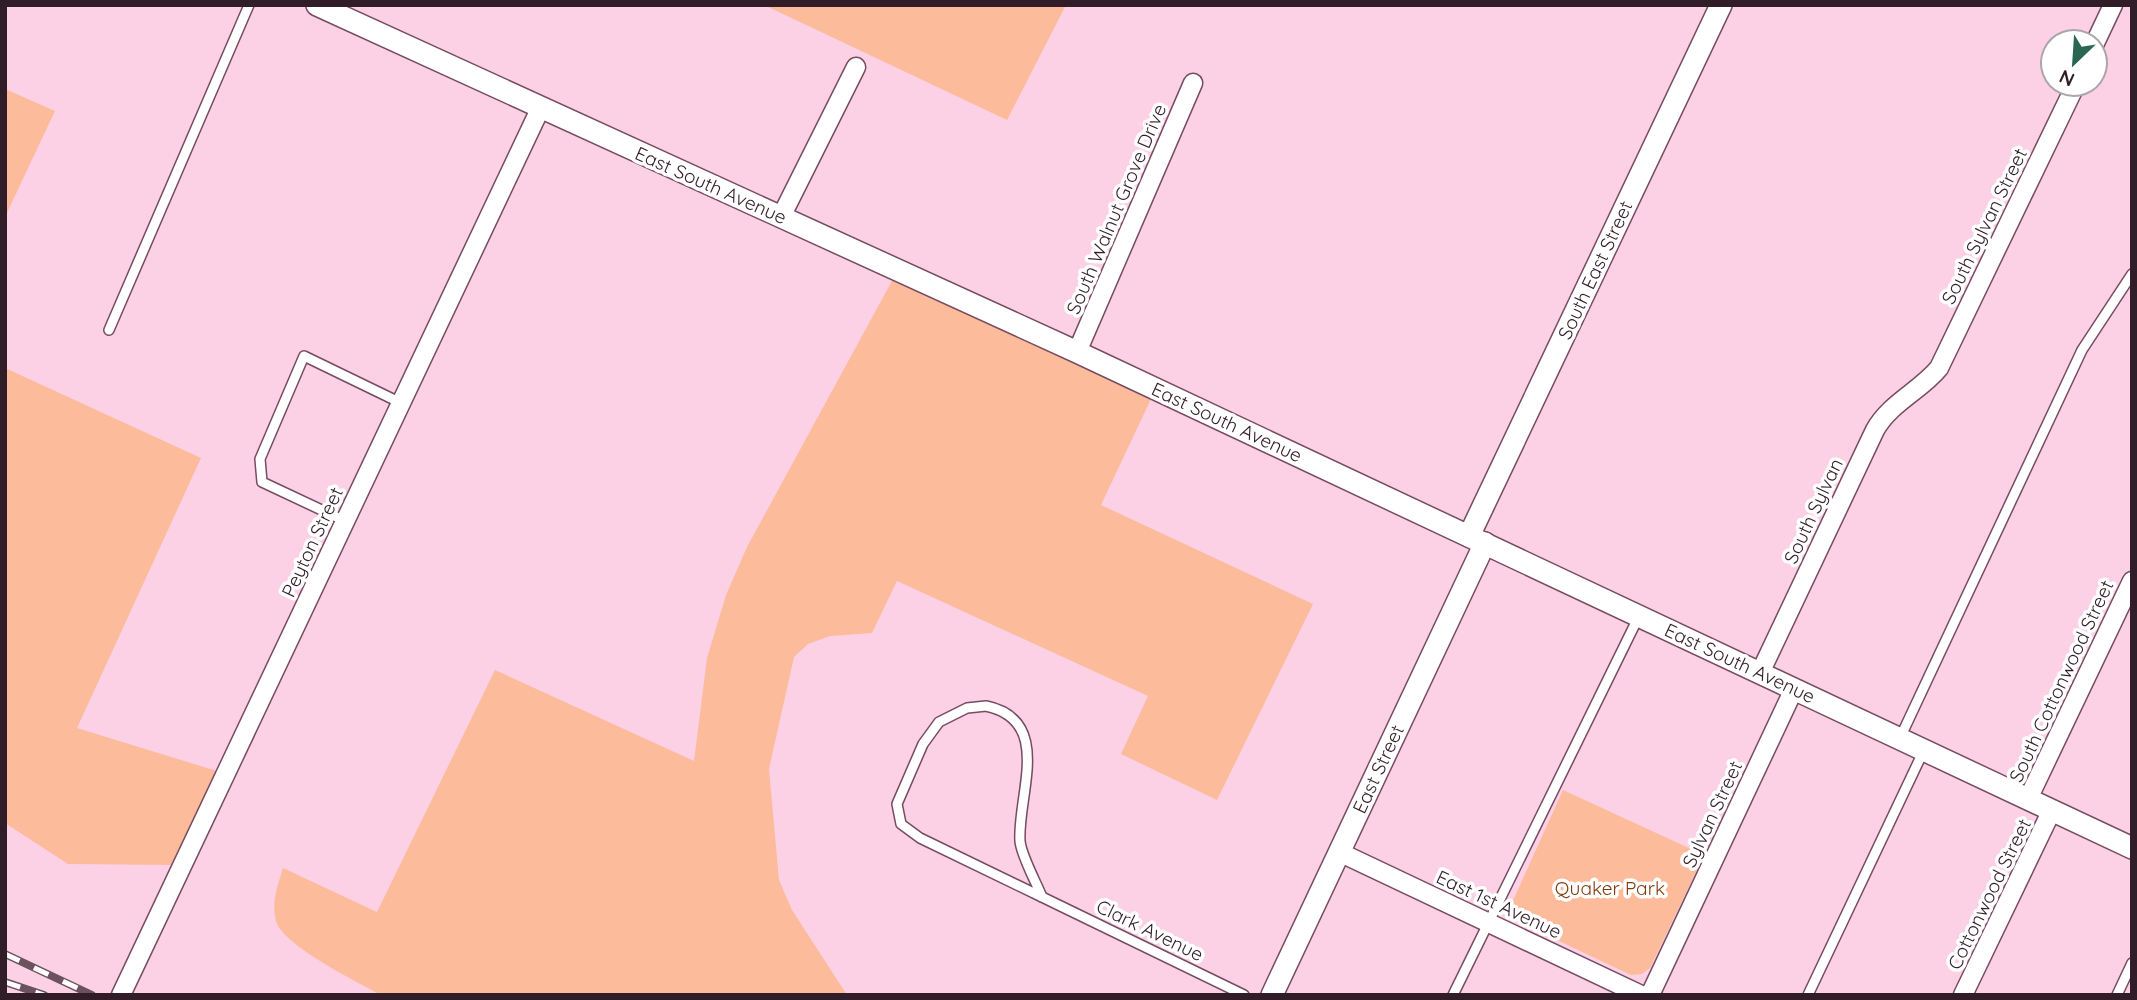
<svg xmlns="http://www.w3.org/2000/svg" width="2137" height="1000" font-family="Quicksand,sans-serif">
<rect width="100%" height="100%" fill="#fcd1e5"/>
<g fill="#fcbb9a">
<path d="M764,5H1066L1007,120Z"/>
<path d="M5,89L55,111L5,217Z"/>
<path d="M893,279L1151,399L1101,505L1313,604L1217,800L1121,754L1148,696L897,581L872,633L830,636L808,644L794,657L769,769L779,880L792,910L847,995H381C359,983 282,945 276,921C271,902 278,885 283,868L377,912L495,670L694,761L707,658L726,595L747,547Z"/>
<path d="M5,368L201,458L77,728L220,772L174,865L68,864L5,823Z"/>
<path d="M1563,790L1704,855L1650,968L1642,974L1631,975L1506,916Z"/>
</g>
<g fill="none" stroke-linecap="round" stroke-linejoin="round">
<defs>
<g id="service">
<path d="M109,330L249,5"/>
<path d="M345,521L262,482L260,459L304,356L401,403"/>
<path d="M986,706C1054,720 1017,796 1020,841C1021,855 1036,882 1042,897L920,838L901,824L897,804L923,744L939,722L967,708Z"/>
<path d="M1900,738L2082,350L2132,274"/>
<path d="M1042,897L1244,995"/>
<path d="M1453,995L1639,616"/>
<path d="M1808,995L1924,750"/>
<path d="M2117,995L2132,963"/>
</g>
<g id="minor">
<path d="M2095,43L2113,5"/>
<path d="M781,217L856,67"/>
<path d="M1077,352L1193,83"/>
<path d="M1760,673L1875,430C1890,403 1920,391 1939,368L2076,84"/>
<path d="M2028,799L2132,581"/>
<path d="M1339,852L1641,995"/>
<path d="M121,995L541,107"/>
<path d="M1650,995L1794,689"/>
<path d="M1963,995L2052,810"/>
</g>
<g id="tertiary">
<path d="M317,5L1077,352L2132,848"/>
<path d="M1469,536L1721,5"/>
<path d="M1272,995L1485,543"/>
</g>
</defs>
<use href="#service" stroke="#774b61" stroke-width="12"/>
<use href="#minor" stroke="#774b61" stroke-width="21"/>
<use href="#tertiary" stroke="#774b61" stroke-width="24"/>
<use href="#service" stroke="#fff" stroke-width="9"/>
<use href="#minor" stroke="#fff" stroke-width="18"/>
<use href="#tertiary" stroke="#fff" stroke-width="21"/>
<defs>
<g id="rail">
<path d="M5,954L92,995"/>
<path d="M5,982L44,995"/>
</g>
</defs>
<use href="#rail" stroke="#6c525f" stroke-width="8"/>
<use href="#rail" stroke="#fff" stroke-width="5" stroke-dasharray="16" stroke-linecap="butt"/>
</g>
<g text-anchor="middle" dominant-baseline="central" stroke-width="7" stroke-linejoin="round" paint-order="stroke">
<g font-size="19" fill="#301d27" stroke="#fff">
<text transform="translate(711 185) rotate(24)">East South Avenue</text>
<text transform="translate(1116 209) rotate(-67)">South Walnut Grove Drive</text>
<text transform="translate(1984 226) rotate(-64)">South Sylvan Street</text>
<text transform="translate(1595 270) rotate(-65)">South East Street</text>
<text transform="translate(1227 422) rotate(25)">East South Avenue</text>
<text transform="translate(1813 511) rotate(-65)">South Sylvan</text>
<text transform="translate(312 542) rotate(-65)">Peyton Street</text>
<text transform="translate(1740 663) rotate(25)">East South Avenue</text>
<text transform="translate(2061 681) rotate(-65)">South Cottonwood Street</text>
<text transform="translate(1378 769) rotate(-65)">East Street</text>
<text transform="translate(1712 814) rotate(-65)">Sylvan Street</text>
<text transform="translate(1989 894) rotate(-64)">Cottonwood Street</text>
<text transform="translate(1499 904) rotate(25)">East 1st Avenue</text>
<text transform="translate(1150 930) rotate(26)">Clark Avenue</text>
</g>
<g font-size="19" fill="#7d3b10" stroke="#fff">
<text x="1610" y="888">Quaker Park</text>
</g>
</g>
<rect width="2137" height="1000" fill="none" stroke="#301d27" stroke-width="14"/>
<g transform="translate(2074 63) rotate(205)"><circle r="33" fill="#ffffff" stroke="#aca5a9" stroke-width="2"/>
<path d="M0-5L12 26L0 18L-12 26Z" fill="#2a6752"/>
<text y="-10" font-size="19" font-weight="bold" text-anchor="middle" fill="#301d27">N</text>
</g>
</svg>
